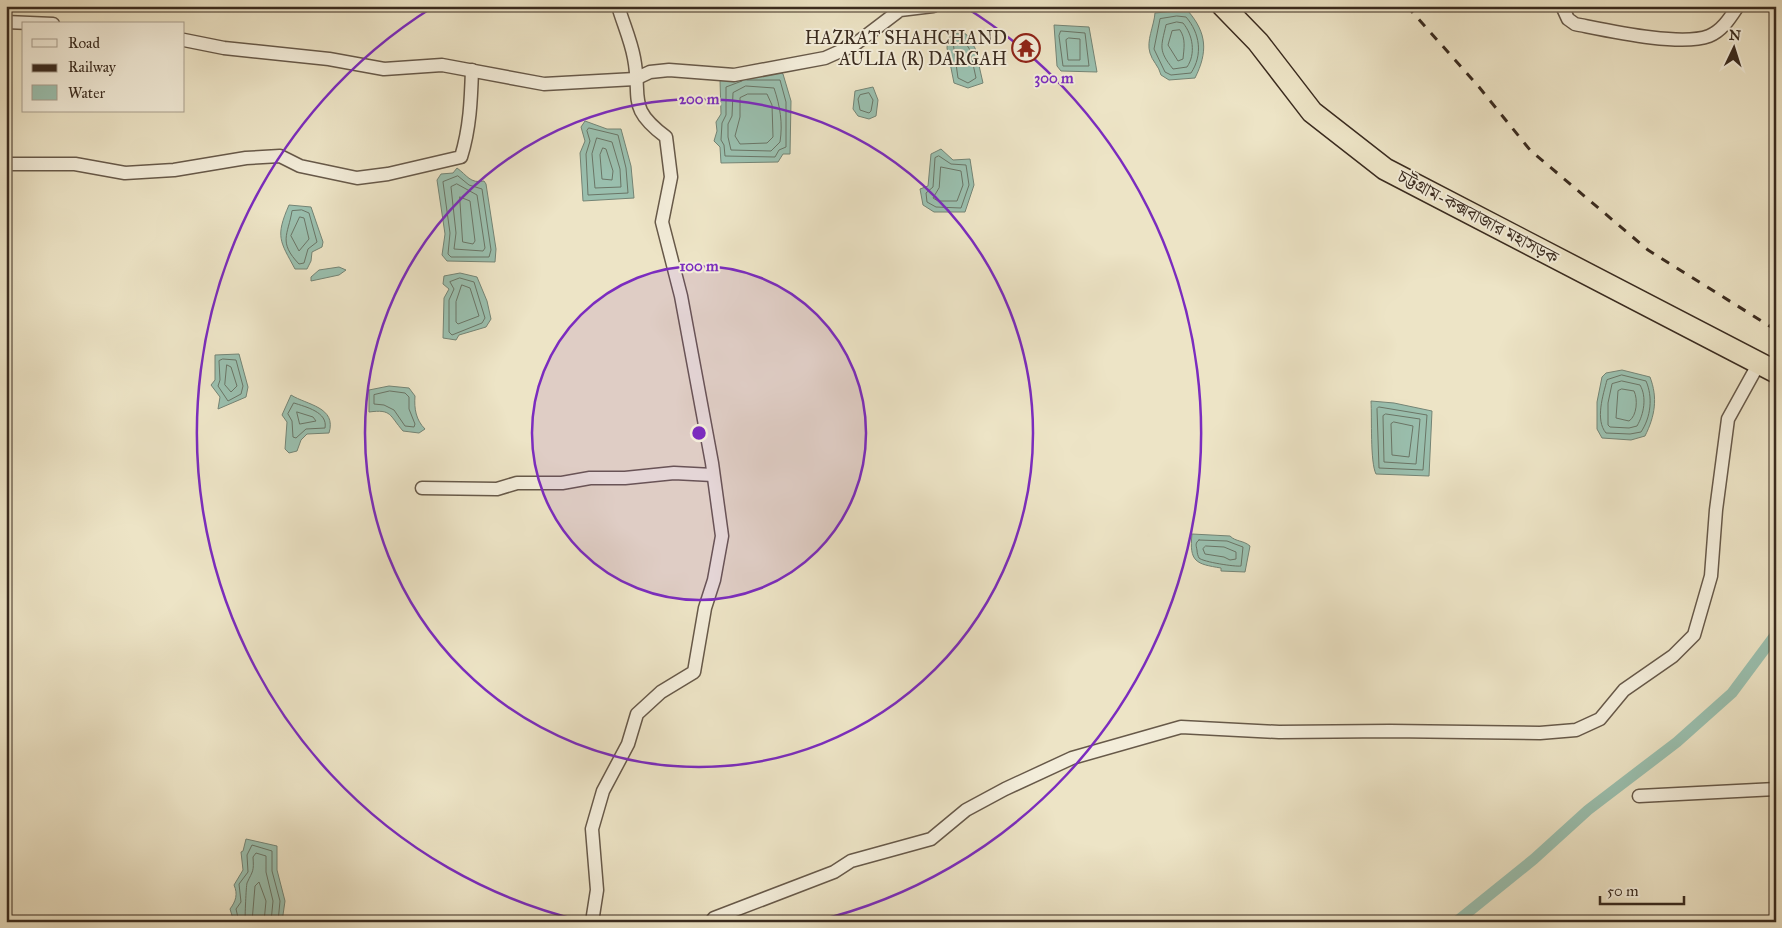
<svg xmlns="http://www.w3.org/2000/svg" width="1782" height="928" font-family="'IM FELL Great Primer','Noto Serif Bengali',serif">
<rect width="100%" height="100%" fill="#ede4c6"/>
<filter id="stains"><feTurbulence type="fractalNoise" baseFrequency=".004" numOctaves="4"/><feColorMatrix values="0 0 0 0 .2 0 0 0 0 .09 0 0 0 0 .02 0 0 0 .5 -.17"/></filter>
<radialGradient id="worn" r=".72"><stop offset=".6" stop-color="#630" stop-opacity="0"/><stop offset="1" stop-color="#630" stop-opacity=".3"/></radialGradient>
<g fill="#9abfae" stroke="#748475">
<path d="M1176,11H1188C1207,33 1208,52 1195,78L1169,80L1161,75C1159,66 1152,61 1150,53C1146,41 1154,26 1155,13Z"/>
<path d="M1054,25L1089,27L1097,72L1061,71L1057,66Z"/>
<path d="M957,33L966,34L975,48L983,83L968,88L954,83L947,48L948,38Z"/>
<path d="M780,72L783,74L791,101L790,154H783L778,162L721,163L720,147L714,141L717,131L716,122L721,114L720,80Z"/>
<path d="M873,87L878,100L876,116L869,119L858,116L853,109L855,91Z"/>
<path d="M585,121L607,129H621L631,166L634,198L583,201L580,153L585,141L581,127Z"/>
<path d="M941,149L953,160L970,159L974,185L965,212H934L923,205L920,189L928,186L931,154Z"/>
<path d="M457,168C467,175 470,184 484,181L486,184L496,249L495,262L447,261L442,255L445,234L437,180L441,174L453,173Z"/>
<path d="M289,205L311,207L323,242L322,247L312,252L311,261L307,269H295C280,241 275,237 289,205Z"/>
<path d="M339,267L346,270L339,275L311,281V277L319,270Z"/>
<path d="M460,273L477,277L487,301L491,319L486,327L459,335L456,340L443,338L444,298L449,289L443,284L444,276Z"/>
<path d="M239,354L248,387L246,397L218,409L220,397L211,385L215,380V355Z"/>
<path d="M1622,370L1650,377C1658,398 1655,416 1645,436L1631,440L1602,438L1597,429V402L1602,377L1606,373Z"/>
<path d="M389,386L409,388L415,396C414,409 416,420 425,429L419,433L403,431C389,415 392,409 369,412V390Z"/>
<path d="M291,395C307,405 337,407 329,433L307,434L301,440L297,451L289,453L285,449L287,422L282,415Z"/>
<path d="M1371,401L1394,403L1432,411L1429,476L1376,474C1370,462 1372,418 1371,401Z"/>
<path d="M1192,534L1230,536C1236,542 1243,540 1250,546L1245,572L1221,571V568C1196,564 1189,562 1192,534Z"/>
<path d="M246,839L277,846V870L285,901L282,922H234L230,909C236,901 238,894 234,885L243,870L241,852L243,851Z"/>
</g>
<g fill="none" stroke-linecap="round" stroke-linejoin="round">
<g stroke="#6a7566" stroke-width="1">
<path d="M1177,16L1186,17C1200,33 1203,55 1191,73L1171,75L1165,72L1154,49L1160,19Z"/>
<path d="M1177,22L1183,23C1193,35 1196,54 1187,67L1173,69C1158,50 1161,47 1166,25Z"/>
<path d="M1180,30C1186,39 1184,48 1183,59L1178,61L1168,45L1172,31Z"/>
<path d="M1061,31L1085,33L1089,66H1063L1059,36Z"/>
<path d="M959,38L963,39L970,50L976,78L968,83L958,78L953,42Z"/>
<path d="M1069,38L1080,39V60H1068L1066,40Z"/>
<path d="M742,81L726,87V115L722,123L721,140L724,145L725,156L775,157L779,150L786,147V102L780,80H747"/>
<path d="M746,86L774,88C780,106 783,123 780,142L771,151L731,150L728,137V124L732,116L733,93Z"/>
<path d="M869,93L873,100L871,111L869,113L860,110L858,99L860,95Z"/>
<path d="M748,94H767L772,105L773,137L767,143L740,144L735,136L740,117V98Z"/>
<path d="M589,128L618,135L626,168L628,193L588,195L586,154L590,141L587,131Z"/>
<path d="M597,138L612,142L620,169L621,187L595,188L592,154Z"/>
<path d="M603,148L606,149L613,171L612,180L602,179L600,155Z"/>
<path d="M939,156L951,164L966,165L969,185L961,208L936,207L927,202L926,193L933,187L935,158Z"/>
<path d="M941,167L961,171L963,185L957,201H938L933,198L939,188Z"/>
<path d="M458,176L469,185L482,189L491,250L489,257H451L448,254L450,233L443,182Z"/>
<path d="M457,184L477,195L485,248L483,251L454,249L456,233L451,187Z"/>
<path d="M460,197L470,201L475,241L473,244L463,242Z"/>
<path d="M302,210L309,213L317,242L308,249L304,263L299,264C278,242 288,235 292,211Z"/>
<path d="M300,217L304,218L309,239L299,251L291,236Z"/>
<path d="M460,278L474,282L485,318L482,323L452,335L449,332V300L454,289L450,282Z"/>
<path d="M462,285L470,288L479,316L458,324L456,322V302Z"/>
<path d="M223,359L236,360L243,386L241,394L228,401L218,386L220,380L219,361Z"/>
<path d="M227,365L231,367L237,386L231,392L225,385Z"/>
<path d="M1622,375L1646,381C1653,397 1651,417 1641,432L1630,434L1606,433C1595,420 1603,395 1607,380Z"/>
<path d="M1622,381L1640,385C1647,397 1644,414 1637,426L1629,428L1610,427L1608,425V403L1612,384Z"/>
<path d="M1622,389L1634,391C1638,399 1637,416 1629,421L1616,418L1618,391Z"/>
<path d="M390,391L405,393L409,397V409L415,424L414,427L405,426L394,410L384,405L374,404V395Z"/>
<path d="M294,403C306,407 328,412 325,428L306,429L296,438L293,437L292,421L288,414Z"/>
<path d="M1379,407L1427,415L1423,470L1379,468L1377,409Z"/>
<path d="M297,412L313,417L316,421L300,424Z"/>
<path d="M1386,414L1420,419L1416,464L1384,462L1383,416Z"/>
<path d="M1394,422L1413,426L1409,457L1392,455L1391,424Z"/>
<path d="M1199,540L1227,541L1243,547L1241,566C1236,567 1203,562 1199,558C1198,556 1197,553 1197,550C1196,545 1195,543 1199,540Z"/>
<path d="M1206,546L1224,547L1236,552V559L1230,560L1224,557L1205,554L1203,549Z"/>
<path d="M239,922L236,909L241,902L239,884L248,872L247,855L252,845L272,851V871L280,901L278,922"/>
<path d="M245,922C245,916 246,887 247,883C253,870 254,872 253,857L256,853L266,856V872L273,901L271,922"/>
<path d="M252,922L255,886L259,882L266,901L264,922"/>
</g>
<path stroke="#9abfae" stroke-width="11" d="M1456,922L1534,859L1588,810L1677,742L1732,693L1776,634"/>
<defs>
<g id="minor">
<path d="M1562,6L1568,19L1575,24C1606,30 1680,47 1709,36C1722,31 1730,18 1738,6"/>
<path d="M6,22L53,24"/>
<path d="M184,40L224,48L329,59L384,69L442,65L544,84L635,79L650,72L669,70L734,75L825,58L854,45L900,10L933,6"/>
<path d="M6,164H75L125,173L174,170L246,158L280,156L300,166L357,178L388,174L461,157C470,128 471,100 472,70"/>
<path d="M422,488L497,489L517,483H562L590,478H625L674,473L713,475"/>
<path d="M1639,796L1776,789"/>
<path d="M592,922L597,890L592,829L603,791L628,744L637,714L661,692L694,672L705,608L714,580L722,536L712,463L681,296L662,222L671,177L666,137C626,107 642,99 634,58C631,41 623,23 618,6"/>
<path d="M711,922L714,918L834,872L851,861L931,839L966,810L1005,789L1072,758L1181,727L1279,732L1390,731L1540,733L1576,730L1600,719L1624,690L1673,656L1694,635L1711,576L1716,510L1728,419L1759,363"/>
</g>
<path id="trunk" d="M1223,6L1258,42L1312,112L1385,169L1776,372"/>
</defs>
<use href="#minor" stroke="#675949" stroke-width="15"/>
<use href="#trunk" stroke="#3a2b1f" stroke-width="24"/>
<use href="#minor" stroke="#f3edda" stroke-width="12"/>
<use href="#trunk" stroke="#ede4c6" stroke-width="21"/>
<path stroke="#3a2b1f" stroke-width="3" stroke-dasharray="9 9" stroke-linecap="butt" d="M1407,6L1479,87L1530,150L1648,250L1776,330"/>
</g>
<circle cx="699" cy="433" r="167" fill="#7b2cbf" fill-opacity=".12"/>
<g fill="none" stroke="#7b2cbf" stroke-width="2.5">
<circle cx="699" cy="433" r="167"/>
<circle cx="699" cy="433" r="334"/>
<path d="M582 921A502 502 0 0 1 433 7M965 7A502 502 0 0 1 816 921"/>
</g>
<defs>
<symbol id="temple-ring" viewBox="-11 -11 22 22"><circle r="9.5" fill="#f3edda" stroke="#8f2418" stroke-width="1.5"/><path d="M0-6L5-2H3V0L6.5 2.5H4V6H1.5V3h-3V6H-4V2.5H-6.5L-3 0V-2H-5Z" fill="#8f2418"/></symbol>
</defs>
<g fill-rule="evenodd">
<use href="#temple-ring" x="1010" y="32" width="32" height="32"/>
</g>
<g text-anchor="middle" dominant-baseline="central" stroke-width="4" stroke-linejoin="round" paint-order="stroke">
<g font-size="18" fill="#3a2b1f" stroke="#f3edda" text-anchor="end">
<text x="1007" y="38">HAZRAT SHAHCHAND<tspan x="1007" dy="21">AULIA (R) DARGAH</tspan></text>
</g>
<g font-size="18" fill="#3a2b1f" stroke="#f3edda">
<text transform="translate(1478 217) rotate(28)">চট্টগ্রাম-কক্সবাজার মহাসড়ক</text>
</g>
</g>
<circle cx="699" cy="433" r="8" fill="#7b2cbf" stroke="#f3edda" stroke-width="2.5"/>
<g font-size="15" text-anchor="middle" font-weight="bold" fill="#7b2cbf" stroke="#f3edda" stroke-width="4" stroke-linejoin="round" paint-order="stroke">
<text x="1054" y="83">300 m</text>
<text x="699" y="104">200 m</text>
<text x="699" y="271">100 m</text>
</g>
<rect width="1782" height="928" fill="none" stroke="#ede4c6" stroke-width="25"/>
<rect x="8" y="8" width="1767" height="913" fill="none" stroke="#3a2b1f" stroke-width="2.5"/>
<rect x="12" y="12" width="1757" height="903" fill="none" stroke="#3a2b1f"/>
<rect x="22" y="22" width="162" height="90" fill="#f3edda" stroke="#a99f8f"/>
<rect x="32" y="39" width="25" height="8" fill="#f3edda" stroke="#a99f8f"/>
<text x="68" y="48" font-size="15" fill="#3a2b1f">Road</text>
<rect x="32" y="64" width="25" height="8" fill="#3a2b1f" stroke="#a99f8f"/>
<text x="68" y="72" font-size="15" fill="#3a2b1f">Railway</text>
<rect x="32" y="85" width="25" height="15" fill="#9abfae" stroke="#a99f8f"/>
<text x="68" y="98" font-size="15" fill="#3a2b1f">Water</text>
<g transform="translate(1734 48) rotate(4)" stroke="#f3edda" stroke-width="4" paint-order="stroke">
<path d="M0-4L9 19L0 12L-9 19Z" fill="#3a2b1f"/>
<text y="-8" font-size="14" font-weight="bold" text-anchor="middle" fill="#3a2b1f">N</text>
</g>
<path d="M1600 896v8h84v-8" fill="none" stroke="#3a2b1f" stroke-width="2.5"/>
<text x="1607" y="896" font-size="15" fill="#3a2b1f" stroke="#f3edda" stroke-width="4" paint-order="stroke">50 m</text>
<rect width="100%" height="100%" filter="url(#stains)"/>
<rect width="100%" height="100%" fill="url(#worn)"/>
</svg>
